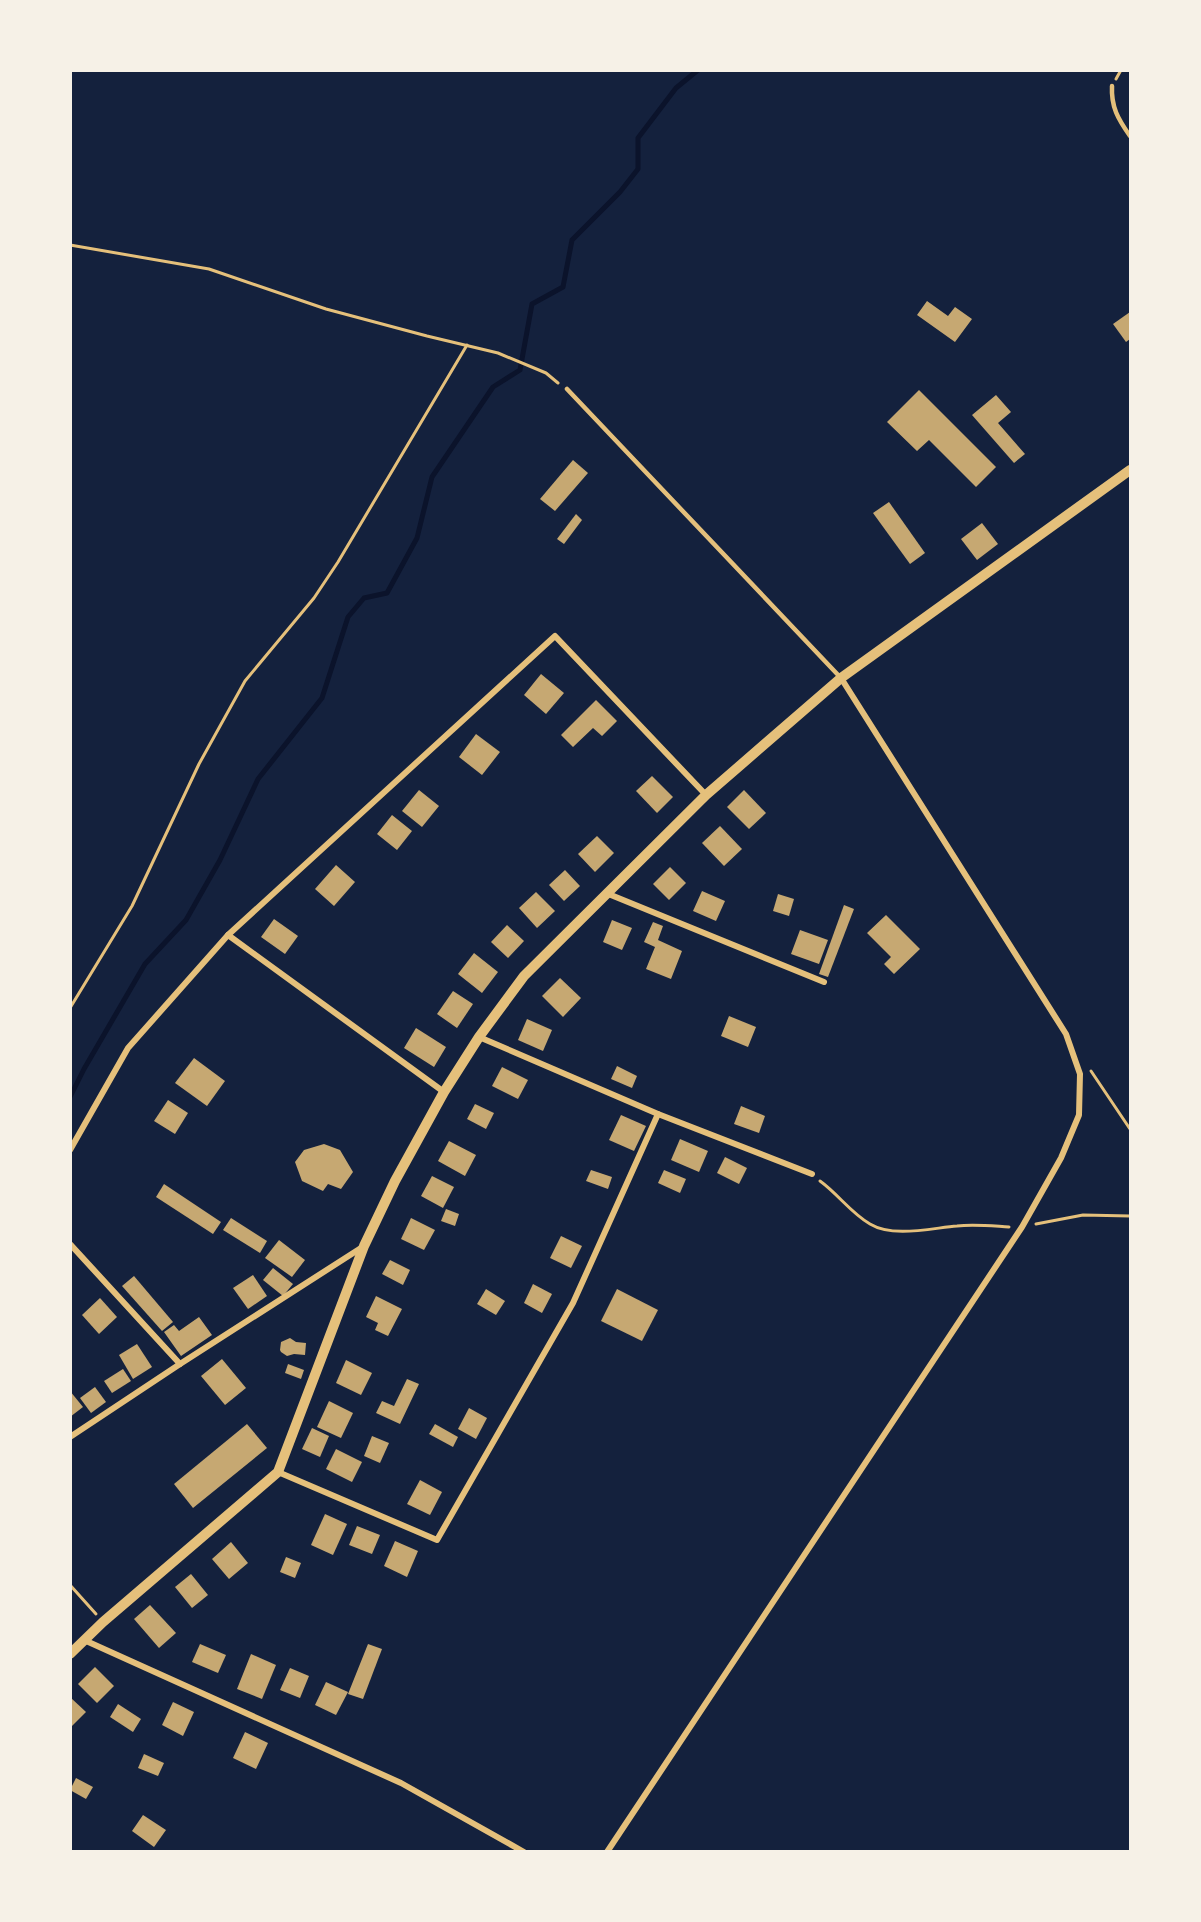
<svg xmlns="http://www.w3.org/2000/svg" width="1201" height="1922" font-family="Lato,sans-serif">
<rect width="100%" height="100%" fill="#14213d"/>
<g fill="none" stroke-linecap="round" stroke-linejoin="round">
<path stroke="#0b132b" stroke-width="5" d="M70,1097L84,1069L145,964L186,920L220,860L258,779L322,698L348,617L364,598L387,593L417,538L432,477L493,387L520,370L532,304L563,287L572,240L620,192L638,169V138L676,88L698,70"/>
</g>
<g fill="#c6a872">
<path d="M927,301L948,316L955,307L972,319L955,342L917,315Z"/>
<path d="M1130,312V339L1126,342L1113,324Z"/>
<path d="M919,390L996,467L976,487L929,440L917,451L887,422Z"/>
<path d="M996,395L1011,412L998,423L1025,454L1014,463L972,415Z"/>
<path d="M573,460L588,473L555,511L540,499Z"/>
<path d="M889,502L925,553L910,564L873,513Z"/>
<path d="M576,514L582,520L564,544L557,539Z"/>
<path d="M982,523L998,544L977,560L961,539Z"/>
<path d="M541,674L564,693L546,714L524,695Z"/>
<path d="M596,700L617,721L602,736L593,728L573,747L561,735Z"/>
<path d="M476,734L500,752L482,775L459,757Z"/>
<path d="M652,776L673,797L657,813L636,791Z"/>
<path d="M419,790L439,806L422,827L402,811Z"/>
<path d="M744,790L766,813L749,829L727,807Z"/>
<path d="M392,815L412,831L397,850L377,834Z"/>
<path d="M720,826L742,849L724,866L702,843Z"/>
<path d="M597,836L614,853L595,872L578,854Z"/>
<path d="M336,865L355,882L334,906L315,889Z"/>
<path d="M670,867L686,883L669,900L653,884Z"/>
<path d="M565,870L580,886L564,901L549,885Z"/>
<path d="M702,891L725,901L716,921L693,911Z"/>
<path d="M536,892L555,911L537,928L519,908Z"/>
<path d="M778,894L794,899L789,916L773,911Z"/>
<path d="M844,905L854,909L828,977L819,974Z"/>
<path d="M886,915L920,949L894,974L884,964L891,957L867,933Z"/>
<path d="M274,919L298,936L285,954L261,937Z"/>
<path d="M612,920L632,928L622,950L603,942Z"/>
<path d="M653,922L663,926L658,940L682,951L671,979L646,969L655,947L644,942Z"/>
<path d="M507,925L524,941L508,958L491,942Z"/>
<path d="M800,930L828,940L819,964L791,954Z"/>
<path d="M474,953L498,972L482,993L458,974Z"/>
<path d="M560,978L581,998L563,1017L542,996Z"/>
<path d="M453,991L473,1004L457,1028L437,1014Z"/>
<path d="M729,1016L756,1027L748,1047L721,1036Z"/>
<path d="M527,1019L552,1030L543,1051L518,1040Z"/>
<path d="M416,1028L446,1047L434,1067L404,1048Z"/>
<path d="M194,1058L225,1081L207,1106L175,1083Z"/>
<path d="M617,1066L637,1076L632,1088L611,1079Z"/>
<path d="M502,1067L528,1080L518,1099L492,1086Z"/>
<path d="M168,1100L188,1113L175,1134L154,1121Z"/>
<path d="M475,1104L494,1113L486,1129L467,1119Z"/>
<path d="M741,1106L765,1116L759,1133L734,1124Z"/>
<path d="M621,1115L646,1126L634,1151L609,1140Z"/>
<path d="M680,1139L708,1151L699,1172L671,1160Z"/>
<path d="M449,1141L476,1155L465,1176L438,1161Z"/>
<path d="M324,1144L340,1150L353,1172L341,1189L328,1184L323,1191L302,1181L295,1162L304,1150Z"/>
<path d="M725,1157L747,1168L739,1184L717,1173Z"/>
<path d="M591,1170L612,1177L608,1189L586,1181Z"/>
<path d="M664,1170L686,1179L680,1193L658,1183Z"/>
<path d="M432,1176L454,1187L443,1208L421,1196Z"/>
<path d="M164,1184L221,1222L213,1234L156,1197Z"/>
<path d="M446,1209L459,1214L455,1226L441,1221Z"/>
<path d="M231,1218L267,1241L260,1253L223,1230Z"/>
<path d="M411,1218L435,1230L424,1250L401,1239Z"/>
<path d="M561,1236L582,1246L571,1268L550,1258Z"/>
<path d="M279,1240L305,1260L292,1277L265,1258Z"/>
<path d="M390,1260L410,1270L403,1285L382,1274Z"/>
<path d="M273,1268L293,1284L283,1296L263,1280Z"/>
<path d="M253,1275L267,1296L248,1309L233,1288Z"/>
<path d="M134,1276L173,1322L162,1331L122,1286Z"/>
<path d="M533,1284L552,1294L542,1313L524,1303Z"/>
<path d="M486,1289L505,1301L496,1315L477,1304Z"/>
<path d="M617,1289L658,1310L642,1341L601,1321Z"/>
<path d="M376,1296L402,1309L388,1336L375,1330L378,1323L366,1317Z"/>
<path d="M100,1298L117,1317L99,1334L82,1315Z"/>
<path d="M199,1317L212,1335L181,1356L164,1332L174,1325L179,1331Z"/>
<path d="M290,1338L296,1342L306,1343L305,1355L294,1354L287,1356L281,1352L280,1350L281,1342Z"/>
<path d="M137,1344L152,1367L133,1379L119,1355Z"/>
<path d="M222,1359L246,1388L225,1405L201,1376Z"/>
<path d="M346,1360L372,1373L361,1395L336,1383Z"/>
<path d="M288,1364L304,1370L301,1379L285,1373Z"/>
<path d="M123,1369L131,1381L112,1393L104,1381Z"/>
<path d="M407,1379L419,1384L400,1424L376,1413L382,1401L394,1406Z"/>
<path d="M95,1387L106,1402L91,1413L80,1398Z"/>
<path d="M70,1391L83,1407L70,1417Z"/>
<path d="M329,1401L353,1413L341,1438L317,1427Z"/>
<path d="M469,1408L487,1418L476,1439L458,1429Z"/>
<path d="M247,1424L267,1448L193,1508L174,1484Z"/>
<path d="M435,1424L458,1437L453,1447L429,1434Z"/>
<path d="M312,1428L329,1436L320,1457L302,1449Z"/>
<path d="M372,1436L389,1443L380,1463L364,1456Z"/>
<path d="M336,1449L362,1462L352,1482L326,1469Z"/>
<path d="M420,1480L442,1492L430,1515L407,1504Z"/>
<path d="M325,1514L347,1524L333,1555L311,1545Z"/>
<path d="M357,1526L380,1535L372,1554L349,1545Z"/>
<path d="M395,1541L418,1551L407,1577L384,1566Z"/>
<path d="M231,1542L248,1563L229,1579L212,1559Z"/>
<path d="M286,1557L301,1563L295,1578L280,1572Z"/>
<path d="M191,1574L208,1595L192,1608L175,1587Z"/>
<path d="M150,1605L176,1633L159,1648L134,1619Z"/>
<path d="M200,1644L226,1655L218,1673L192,1662Z"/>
<path d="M368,1644L382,1649L363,1699L348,1694Z"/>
<path d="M251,1654L276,1665L262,1699L237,1689Z"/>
<path d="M95,1667L114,1686L97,1703L78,1684Z"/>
<path d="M290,1668L309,1676L300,1698L280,1690Z"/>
<path d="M326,1682L348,1692L336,1715L315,1705Z"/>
<path d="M70,1697L86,1712L70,1728Z"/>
<path d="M173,1702L194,1712L183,1736L162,1725Z"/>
<path d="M118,1704L141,1719L133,1732L110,1717Z"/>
<path d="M245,1732L268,1743L256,1769L233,1758Z"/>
<path d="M144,1754L164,1763L158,1776L138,1768Z"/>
<path d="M76,1778L93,1787L86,1799L70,1790Z"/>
<path d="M143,1815L166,1830L154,1847L132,1831Z"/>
</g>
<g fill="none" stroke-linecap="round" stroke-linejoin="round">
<g stroke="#e5c07b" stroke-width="3">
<path d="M1116,79L1121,70"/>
<path d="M70,245L209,269L326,309L427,336L498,353L546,373L558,383"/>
<path d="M70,1008L132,906L199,764L245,681L314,598L338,562L467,345"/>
<path d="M1091,1071L1130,1129"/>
<path d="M820,1181C838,1194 851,1213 870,1224C893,1238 932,1228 957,1226C974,1224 992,1226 1009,1227"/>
<path d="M1036,1224L1083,1215L1130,1216"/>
<path d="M70,1585L96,1614"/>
</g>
<g stroke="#e5c07b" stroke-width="4.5">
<path d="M1112,86C1111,107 1118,119 1130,136"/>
<path d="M567,389L840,677"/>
</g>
<g stroke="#e5c07b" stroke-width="6">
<path d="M606,893L824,982"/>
<path d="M228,935L444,1092"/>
<path d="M479,1037L658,1114L812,1174"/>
<path d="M70,1150L128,1048L228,935L555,636L706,795"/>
<path d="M70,1244L180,1364"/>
<path d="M70,1437L180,1364L361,1248"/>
<path d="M278,1472L437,1540L573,1303L658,1114"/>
<path d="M84,1640L401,1783L524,1852"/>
<path d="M607,1852L1022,1227L1061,1158L1079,1115L1080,1074L1066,1034L841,678"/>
</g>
<path stroke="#e5c07b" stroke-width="10" d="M70,1654L103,1622L278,1472L364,1246L395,1181L444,1092L479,1037L524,976L706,795L841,678L1130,470"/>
</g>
<rect width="1201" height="1922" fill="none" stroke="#f6f1e7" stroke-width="144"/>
</svg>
